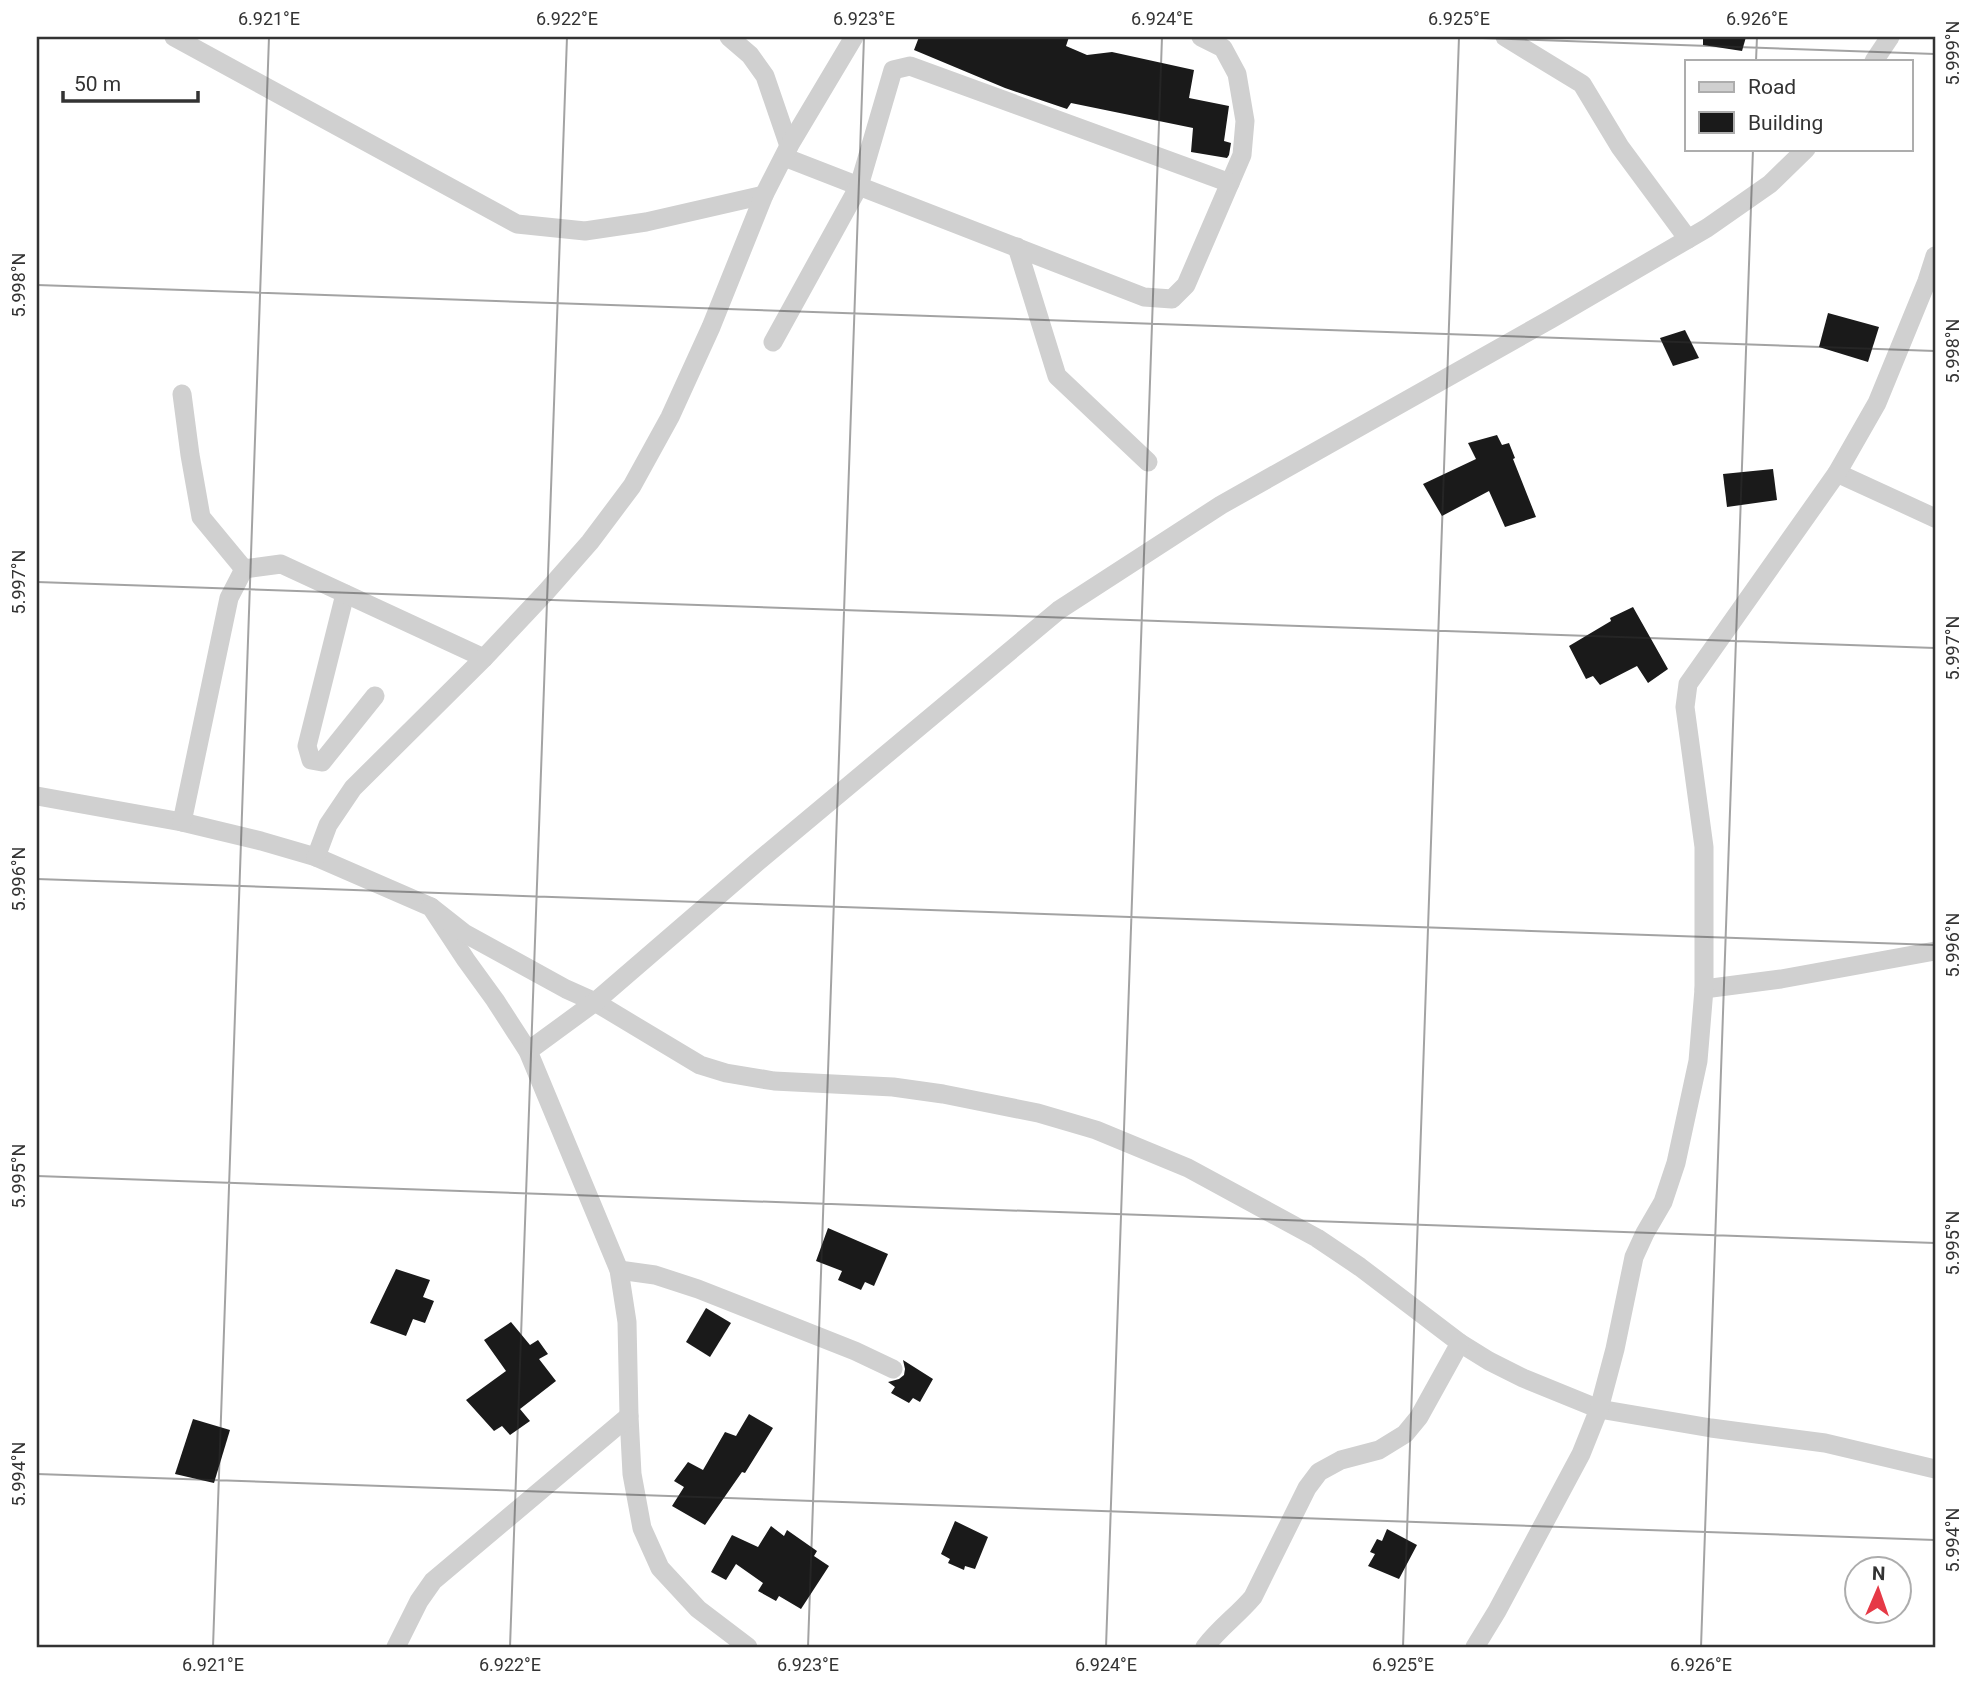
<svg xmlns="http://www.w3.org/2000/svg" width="1972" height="1684" font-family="Roboto,sans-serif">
<rect width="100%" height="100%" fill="#fff"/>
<g fill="#1a1a1a">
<path d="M919,37H1069L1066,46L1087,55L1112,52L1194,70L1189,98L1229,106L1224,141L1231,143L1229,155L1227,158L1191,152L1193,128L1071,103L1067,109L1005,88L914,50Z"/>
<path d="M1703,37H1746L1742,51L1703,45Z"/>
<path d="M1828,313L1879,327L1868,362L1819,347Z"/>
<path d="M1685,330L1699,358L1673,366L1660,338Z"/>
<path d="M1497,435L1502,445L1509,443L1515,458L1513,459L1536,517L1505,527L1489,491L1442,516L1423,484L1476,459L1468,443Z"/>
<path d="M1773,469L1777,500L1727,507L1723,474Z"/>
<path d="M1633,607L1668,669L1648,683L1637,666L1600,685L1593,676L1586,679L1569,646L1611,621L1610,618Z"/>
<path d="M828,1228L888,1254L874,1286L865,1282L861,1290L838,1280L842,1271L816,1261Z"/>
<path d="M396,1269L430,1280L423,1297L434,1301L425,1323L413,1319L406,1336L370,1323Z"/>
<path d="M706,1308L731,1323L710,1357L686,1342Z"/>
<path d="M511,1322L530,1345L538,1340L548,1354L539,1359L556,1381L520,1409L530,1421L510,1435L502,1426L494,1431L466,1400L506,1371L484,1340Z"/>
<path d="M903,1360L933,1379L920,1402L913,1398L909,1403L891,1393L895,1387L888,1382L899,1379L904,1375L905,1369Z"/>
<path d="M749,1414L773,1428L745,1473L742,1472L705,1525L672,1506L684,1487L674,1481L688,1462L703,1470L725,1432L736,1436Z"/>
<path d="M193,1419L230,1430L214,1483L175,1474Z"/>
<path d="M955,1521L988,1537L975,1569L965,1566L964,1570L948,1563L950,1559L941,1554Z"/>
<path d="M771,1526L784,1536L787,1530L817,1551L814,1556L829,1566L801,1609L779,1596L776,1601L758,1591L763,1583L736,1564L726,1580L711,1572L732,1535L758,1547Z"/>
<path d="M1387,1529L1417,1545L1399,1579L1368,1566L1375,1554L1370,1552L1377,1539L1382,1541Z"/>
</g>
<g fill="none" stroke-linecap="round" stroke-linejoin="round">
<g stroke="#d0d0d0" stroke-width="19">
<path d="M174,37L517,224L585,231L646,222L764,195"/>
<path d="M729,37L750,55L765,76L789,146"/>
<path d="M1505,37L1582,84L1620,147L1688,239"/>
<path d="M1874,61L1890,37"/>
<path d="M784,157L1144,297L1172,299L1186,285L1242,155L1245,121L1237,74L1223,48L1201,37"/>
<path d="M1017,247L1057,376L1148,462"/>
<path d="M773,342L859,186L893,70L910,66L1230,183"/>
<path d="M182,394L190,455L201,517L244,569"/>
<path d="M1837,473L1935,518"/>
<path d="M345,594L307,746L311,760L322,762L375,696"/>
<path d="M37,796L182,822L261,841L316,857L431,907L466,960L495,1000L528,1051L619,1270L627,1322L629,1416L632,1474L642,1528L660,1568L698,1609L748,1647"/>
<path d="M182,822L229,598L244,569L281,564L484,658"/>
<path d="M316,857L328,825L353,788L484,658L546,592L590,542L632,486L670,417L711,327L764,195L789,146L854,37"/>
<path d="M431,907L464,933L566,989L595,1002L700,1065L726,1073L774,1081L893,1087L943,1094L1038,1113L1096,1130L1188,1168L1317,1238L1360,1267L1460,1343L1489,1361L1523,1378L1599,1409L1711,1428L1825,1443L1935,1469"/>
<path d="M1704,989L1781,979L1935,951"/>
<path d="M528,1051L595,1002L755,864L1059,610L1221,505L1551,319L1707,228L1770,184L1806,149"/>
<path d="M619,1270L655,1275L698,1289L855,1351L893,1369"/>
<path d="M396,1647L419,1601L433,1581L629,1416"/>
<path d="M1205,1647C1219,1628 1238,1615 1253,1597L1307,1488L1319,1472L1341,1460L1379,1450L1405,1434L1419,1417L1460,1343"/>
<path d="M1475,1647L1497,1611L1581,1454L1599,1409L1615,1349L1634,1257L1645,1233L1663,1202L1676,1163L1698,1061L1704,989V847L1685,707L1688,684L1837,473L1877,403L1927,281L1935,256"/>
</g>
</g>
<path fill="none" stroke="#333" stroke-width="2" stroke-opacity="0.45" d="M1454,37L1935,54M1756,61L1757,37M37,285L1935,351M37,582L1935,648M37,879L1935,945M37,1176L1935,1243M37,1474L1935,1540M213,1647L269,37M510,1647L567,37M808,1647L864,37M1106,1647L1162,37M1403,1647L1459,37M1701,1647L1753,149"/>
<rect width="1972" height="1684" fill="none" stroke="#ffffff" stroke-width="77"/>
<rect x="1685" y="60" width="228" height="91" fill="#ffffff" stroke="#adadad" stroke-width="2"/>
<rect x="1699" y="82" width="35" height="10" fill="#d0d0d0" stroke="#adadad" stroke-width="2"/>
<text x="1748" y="94" font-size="21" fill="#333333">Road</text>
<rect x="1699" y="112" width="35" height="21" fill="#1a1a1a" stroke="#adadad" stroke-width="2"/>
<text x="1748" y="130" font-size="21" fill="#333333">Building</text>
<g transform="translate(1878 1590) rotate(2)"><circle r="33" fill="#ffffff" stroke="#adadad" stroke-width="2"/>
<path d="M0-5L12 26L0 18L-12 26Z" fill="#e63946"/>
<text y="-10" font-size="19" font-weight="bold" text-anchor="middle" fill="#333333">N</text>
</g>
<path d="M63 91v10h135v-10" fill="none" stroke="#333333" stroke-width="3.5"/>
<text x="74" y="91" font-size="21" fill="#333333" stroke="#ffffff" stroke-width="5" paint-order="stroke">50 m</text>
<rect x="38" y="38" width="1896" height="1608" fill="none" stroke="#333" stroke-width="2.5"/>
<g font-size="18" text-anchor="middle" fill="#333">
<text x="269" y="25">6.921°E</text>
<text x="567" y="25">6.922°E</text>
<text x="864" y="25">6.923°E</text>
<text x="1162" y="25">6.924°E</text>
<text x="1459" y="25">6.925°E</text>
<text x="1757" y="25">6.926°E</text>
<text transform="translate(1953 53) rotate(-90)" y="6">5.999°N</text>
<text transform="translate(19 285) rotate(-90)" y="6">5.998°N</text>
<text transform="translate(1953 351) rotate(-90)" y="6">5.998°N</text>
<text transform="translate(19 582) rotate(-90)" y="6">5.997°N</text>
<text transform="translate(1953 648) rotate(-90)" y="6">5.997°N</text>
<text transform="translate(19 879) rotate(-90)" y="6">5.996°N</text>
<text transform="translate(1953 945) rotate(-90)" y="6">5.996°N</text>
<text transform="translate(19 1176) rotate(-90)" y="6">5.995°N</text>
<text transform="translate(1953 1243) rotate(-90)" y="6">5.995°N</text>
<text transform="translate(19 1474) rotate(-90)" y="6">5.994°N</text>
<text transform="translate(1953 1540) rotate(-90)" y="6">5.994°N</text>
<text x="213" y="1671">6.921°E</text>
<text x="510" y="1671">6.922°E</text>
<text x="808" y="1671">6.923°E</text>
<text x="1106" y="1671">6.924°E</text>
<text x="1403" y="1671">6.925°E</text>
<text x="1701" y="1671">6.926°E</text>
</g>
</svg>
